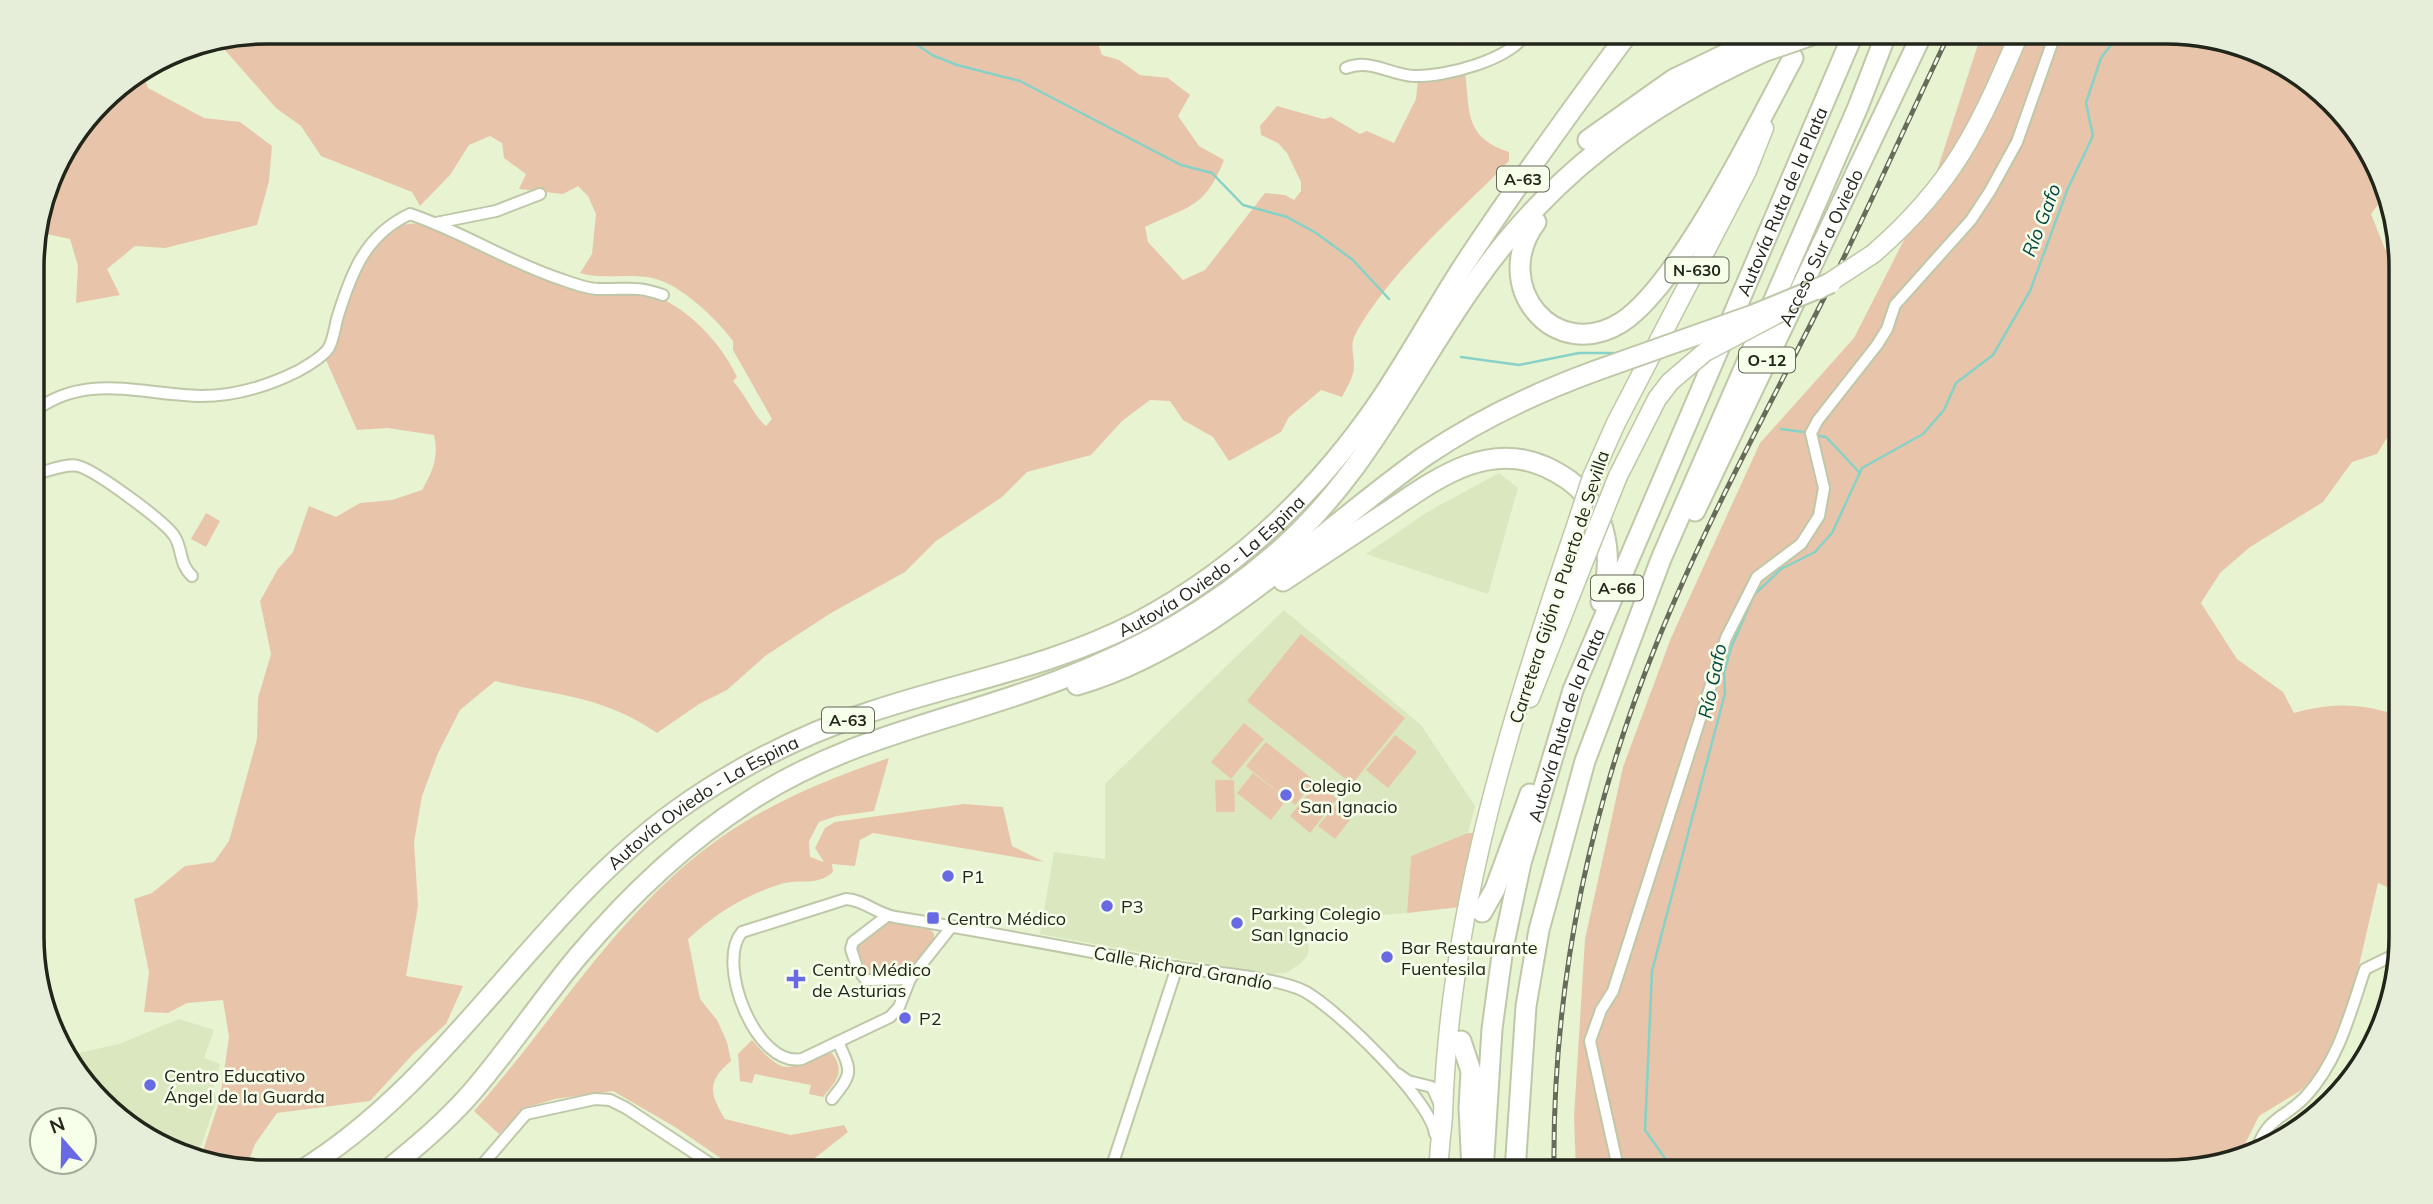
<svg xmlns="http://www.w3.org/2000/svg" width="2433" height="1204" font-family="Mulish,sans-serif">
<rect width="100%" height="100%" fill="#e8f3d1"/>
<g fill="#dae7bf">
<path d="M1499,473L1518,488L1488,594L1366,554L1429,511Z"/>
<path d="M1284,610L1421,725L1475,806L1468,833L1411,856L1407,913L1326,920L1316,916L1305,930L1309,936L1308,955L1300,964L1286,973L1272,974L1240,970L1040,934L1054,852L1105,859V784Z"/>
<path d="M179,1019L214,1030L204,1058L220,1064L213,1089L217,1099L201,1146L193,1155L163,1148L80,1080L69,1055L119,1044Z"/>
</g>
<g fill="#e8c5aa">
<path d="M267,32H1094L1102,55L1119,60L1140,75L1168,78L1190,95L1178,116L1199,146L1224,160C1205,208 1189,206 1145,227L1148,242L1183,280L1205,270L1265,193L1285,195L1294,200L1301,191V182L1287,153L1278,143L1261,135L1260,126L1277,106L1323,119L1331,117L1360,134L1367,131L1394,143L1416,99L1418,80L1465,71C1470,112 1464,137 1509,152V161C1459,213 1393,268 1357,331C1349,345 1354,352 1354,366C1354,377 1347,387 1342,397L1321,390L1289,417L1281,432L1229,461L1213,437L1183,420L1170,401L1150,400L1122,421L1091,455L1027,472L1002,497L936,541L905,572L831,613L765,656L727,690L699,704L657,733C602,695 557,696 495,681L460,710L438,753L422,796L414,842L418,906L406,976L463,986L446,1024L414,1053L370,1101L277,1113L255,1144L246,1168L201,1157L220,1099L229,1037L223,1000L187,1003L168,1013L144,1012L149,972L134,899L152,893L185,866L214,862L229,841L257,739L258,698L271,654L260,601L278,569L293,552L309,506L336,517L360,503L392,500L422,490C433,471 439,457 434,435L388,428L357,430L326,360C353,317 358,210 429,225C466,242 504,263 543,276C571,285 604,284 633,289C678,297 718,337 737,377L733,381C746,395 753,415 766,426L772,419L733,350V341C717,319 679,283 652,278C628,273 604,280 580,273L592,254L596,214L588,196L578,186L563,194L519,189L526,174L504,158L502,143L490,136L469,145L450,175L420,206L412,192L321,156L301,126L276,108L217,41Z"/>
<path d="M1439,32H1501L1459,46L1438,43Z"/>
<path d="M1982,32H2166L2270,56L2362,136L2384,197L2371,214L2385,249L2400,264V425L2391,431L2377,454L2352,462L2323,502L2250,547L2220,573L2201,603L2237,659L2283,692L2294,713C2330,702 2364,703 2400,716L2401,893L2378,883L2349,1009L2321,1070L2300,1091L2259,1116L2241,1152L2181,1172H1576L1574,1117L1585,939L1623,767L1671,638L1760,443L1854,338L1933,183Z"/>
<path d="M142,72L148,88L204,118L240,122L272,146L269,181L257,225L165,248L135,246L107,269L120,295L76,303L78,266L70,239L37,232L56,163L111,90Z"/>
<path d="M206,513L220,521L206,547L191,539Z"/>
<path d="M1301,634L1405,718L1352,784L1247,701Z"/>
<path d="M1244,723L1264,739L1231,779L1211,762Z"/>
<path d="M1395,735L1417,752L1388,788L1366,770Z"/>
<path d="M1266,742L1315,781L1295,805L1287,799L1271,820L1237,793L1253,773L1284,797L1246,766Z"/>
<path d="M889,758L874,811L837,816L819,822L809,841L810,857L824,862L815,848L825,828L835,822L964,804L1003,807L1012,846L1044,862L873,833L860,840L855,866L832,864L833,872C816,887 800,878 781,884C745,895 716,913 688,939L700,999L717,1020L727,1042L731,1061C706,1082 710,1094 725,1119L791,1135L844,1125L848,1132L797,1172H741L675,1127L613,1091L555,1099L524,1108L499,1134L474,1111C554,1022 617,912 716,841C767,804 829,778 889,758Z"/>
<path d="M1215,780H1234L1235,812H1216Z"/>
<path d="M1317,783L1337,799L1310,833L1290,816Z"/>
<path d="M1340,800L1356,812L1335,839L1318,826Z"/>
<path d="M1468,833H1477L1460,907L1407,913L1411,856Z"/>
<path d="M892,922L930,930L934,933V939C912,970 905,975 867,975L857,946L885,923Z"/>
<path d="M752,1040C792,1086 788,1061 832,1053C846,1072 836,1081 823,1097L809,1094L811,1085L755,1074L752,1083L740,1081L738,1054Z"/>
</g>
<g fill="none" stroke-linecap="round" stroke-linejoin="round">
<g stroke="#86d2c7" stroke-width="2.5">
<path d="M898,32L932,55L957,65L1020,81L1181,165L1212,173L1243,205L1287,217L1316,233L1353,260L1389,299"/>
<path d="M1461,357L1519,365L1579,353H1613"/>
<path d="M1781,429L1803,432"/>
<path d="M1820,436L1826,437L1860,473"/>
<path d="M1669,1172V1164L1645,1130L1652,971L1725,693L1724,673L1731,648L1754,595L1781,569L1815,552L1832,533L1862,468L1923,434L1944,410L1956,383L1993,355L2030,291L2068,188L2093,136L2086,103L2101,58L2121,32"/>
</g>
<defs>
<g id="minor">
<path d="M1346,68C1370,58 1390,75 1414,76C1445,77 1511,60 1527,32"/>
<path d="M436,223L496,211L540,194"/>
<path d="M32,413C85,371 141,395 201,396C235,396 268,386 298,371C307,366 322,357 328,349C333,342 335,327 337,319C351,273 365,235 410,214C463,232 510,263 563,280C574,284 588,289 599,289C626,290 635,285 663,295"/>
<path d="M36,474C48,471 67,463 78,466C95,470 166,522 175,537C183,551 179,564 192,576"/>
<path d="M952,926L910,979L899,1007L890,1017L802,1059C756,1068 715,963 742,932L846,899C864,900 877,914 895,917C988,932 1080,950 1173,967C1207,972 1276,977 1304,991C1336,1008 1431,1100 1435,1134"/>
<path d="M856,964L851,949L853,942L887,916"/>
<path d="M859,971L866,980L910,979"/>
<path d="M1398,1074L1408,1081L1432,1087L1440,1105"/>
<path d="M832,1099C853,1073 852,1072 838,1042"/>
<path d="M2258,1146C2269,1116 2287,1117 2306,1096C2339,1060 2350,1013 2365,969L2398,953"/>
<path d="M476,1172L526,1114L595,1099L610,1100L626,1108L723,1172"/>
<path d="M1110,1172L1177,967"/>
<path d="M1420,1172L1439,1170"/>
<path d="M1619,1172L1590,1041L1601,1010L1613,991L1726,638L1757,577L1801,544L1819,516L1824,488L1811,433L1818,420L1877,345L1887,329L1895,305L1971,220L1990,191L2017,142L2056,32"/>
</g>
<g id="trunk">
<path d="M1873,254C1954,184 1979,128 2020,32"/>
<path d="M1618,476L1657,399L1670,382"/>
<path d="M1592,477L1616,423L1747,171L1764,128"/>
<path d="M1530,698L1588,551"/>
<path d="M1439,1172C1438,1153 1442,1133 1443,1114C1449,914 1511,717 1575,529"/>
</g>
<g id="motorway">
<path d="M1588,140L1674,79L1771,32"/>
<path d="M1536,222C1489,285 1554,365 1622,322C1680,284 1758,123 1793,58"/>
<path id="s1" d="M1695,511L1923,32"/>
<path d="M1283,581C1316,559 1349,537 1381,516C1431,483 1484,439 1546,467C1561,474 1575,483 1585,495C1610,525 1612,566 1601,602"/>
<path d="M1077,685C1212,645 1312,536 1425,456C1478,420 1535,393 1595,371"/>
<path d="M1482,912L1495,889L1530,794"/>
<path d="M1461,1041L1471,1071L1469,1108L1472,1171"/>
<path id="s2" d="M299,1172C451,1079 534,913 677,810C737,767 800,735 870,712C959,682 1051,667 1136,623C1236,570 1317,493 1381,399C1409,357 1434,312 1462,268C1515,187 1572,109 1629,32"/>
<path d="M385,1172C416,1147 446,1122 472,1092C510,1048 542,999 579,955C629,896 683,844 748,802C848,736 954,721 1062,679C1139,650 1212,609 1274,555C1365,477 1407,379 1474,284C1549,176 1644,106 1763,52"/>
<path id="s3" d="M1483,1172L1492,1029L1503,948L1521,863L1573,690L1854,32"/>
<path d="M1515,1172L1526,1006L1539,930L1585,761L1661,559L1858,107L1887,32"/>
</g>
</defs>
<use href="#minor" stroke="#bec8a8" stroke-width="14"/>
<use href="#trunk" stroke="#bec8a8" stroke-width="21"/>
<use href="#motorway" stroke="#bec8a8" stroke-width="23"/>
<use href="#minor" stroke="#fff" stroke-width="10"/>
<use href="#trunk" stroke="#fff" stroke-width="18"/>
<use href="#motorway" stroke="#fff" stroke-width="19"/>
<defs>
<path id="rail" d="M1554,1172C1552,989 1589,809 1658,640C1706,522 1767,411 1824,298C1868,210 1908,120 1950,32"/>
</defs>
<use href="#rail" stroke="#666c59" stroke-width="5"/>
<use href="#rail" stroke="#f7feea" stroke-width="2.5" stroke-dasharray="8" stroke-linecap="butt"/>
<defs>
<g id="trunk-bridge">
<path d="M1818,290L1873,254"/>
<path d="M1670,382L1705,352L1779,313"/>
<path d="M1575,529L1592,477"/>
<path d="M1588,551L1618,476"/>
</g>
<g id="motorway-bridge">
<path d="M1763,52L1821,32"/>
<path d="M1595,371L1753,315L1831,283"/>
</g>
</defs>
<use href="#trunk-bridge" stroke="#bec8a8" stroke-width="21" stroke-linecap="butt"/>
<use href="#motorway-bridge" stroke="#bec8a8" stroke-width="23" stroke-linecap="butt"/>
<use href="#trunk-bridge" stroke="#fff" stroke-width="18"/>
<use href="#motorway-bridge" stroke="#fff" stroke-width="19"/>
</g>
<g fill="#686ae3" stroke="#f7feea" stroke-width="2.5">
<circle cx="1286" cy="795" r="7"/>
<circle cx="948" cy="876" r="7"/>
<circle cx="1107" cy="906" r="7"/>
<rect x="926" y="911" width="14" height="14" rx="3.5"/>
<circle cx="1237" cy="923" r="7"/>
<circle cx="1387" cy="957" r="7"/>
<path d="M792.5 968.5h7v7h7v7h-7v7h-7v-7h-7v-7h7z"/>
<circle cx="905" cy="1018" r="7"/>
<circle cx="150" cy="1085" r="7"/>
</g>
<g text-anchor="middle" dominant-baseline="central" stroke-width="5" stroke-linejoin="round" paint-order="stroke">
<g fill="#f7feea" stroke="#626758" stroke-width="2">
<rect x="1497" y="166.5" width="52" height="25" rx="5"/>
<rect x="1665.5" y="257.5" width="63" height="25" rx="5"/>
<rect x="1739" y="347.5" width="56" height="25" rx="5"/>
<rect x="1591" y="575.5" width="52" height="25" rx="5"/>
<rect x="822" y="707.5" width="52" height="25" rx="5"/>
</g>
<g font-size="16" font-weight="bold" fill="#22261a">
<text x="1523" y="179">A-63</text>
<text x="1697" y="270">N-630</text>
<text x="1767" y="360">O-12</text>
<text x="1617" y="588">A-66</text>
<text x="848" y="720">A-63</text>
</g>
<g font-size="18" fill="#22261a" stroke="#f7feea">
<text stroke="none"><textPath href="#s3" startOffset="1024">Autovía Ruta de la Plata</textPath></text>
<text stroke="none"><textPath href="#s1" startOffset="292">Acceso Sur a Oviedo</textPath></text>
<text stroke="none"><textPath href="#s2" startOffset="1118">Autovía Oviedo - La Espina</textPath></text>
<text transform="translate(1559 587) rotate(-72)">Carretera Gijón a Puerto de Sevilla</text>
<text stroke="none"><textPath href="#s3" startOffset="457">Autovía Ruta de la Plata</textPath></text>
<text stroke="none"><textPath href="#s2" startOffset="551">Autovía Oviedo - La Espina</textPath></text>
<text transform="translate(1183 968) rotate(10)">Calle Richard Grandío</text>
</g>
<g font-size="18" fill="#22261a" stroke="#f7feea" text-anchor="start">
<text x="1300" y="785">Colegio<tspan x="1300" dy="21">San Ignacio</tspan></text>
<text x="962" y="876">P1</text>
<text x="1121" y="906">P3</text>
<text x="1251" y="913">Parking Colegio<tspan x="1251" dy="21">San Ignacio</tspan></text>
<text x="947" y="918">Centro Médico</text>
<text x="1401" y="947">Bar Restaurante<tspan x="1401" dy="21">Fuentesila</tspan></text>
<text x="812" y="969">Centro Médico<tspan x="812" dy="21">de Asturias</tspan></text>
<text x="919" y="1018">P2</text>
<text x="164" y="1075">Centro Educativo<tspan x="164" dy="21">Ángel de la Guarda</tspan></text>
</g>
<g font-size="19" font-style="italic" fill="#004741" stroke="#f7feea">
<text transform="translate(2041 220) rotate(-69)">Río Gafo</text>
<text transform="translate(1712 681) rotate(-78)">Río Gafo</text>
</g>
</g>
<path d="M0 0H2433V1204H0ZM267 44H2166A223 223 0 0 1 2389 267V937A223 223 0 0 1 2166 1160H267A223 223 0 0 1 44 937V267A223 223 0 0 1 267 44Z" fill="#e6edd9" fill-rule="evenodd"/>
<path fill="none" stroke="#22261a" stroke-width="3.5" d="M267 44H2166A223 223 0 0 1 2389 267V937A223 223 0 0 1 2166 1160H267A223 223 0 0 1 44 937V267A223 223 0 0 1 267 44Z"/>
<g transform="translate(63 1141) rotate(340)"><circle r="33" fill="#f7feea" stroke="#a2a897" stroke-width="2"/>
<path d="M0-5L12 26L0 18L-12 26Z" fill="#686ae3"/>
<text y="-10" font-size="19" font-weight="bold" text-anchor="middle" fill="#22261a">N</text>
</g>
</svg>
